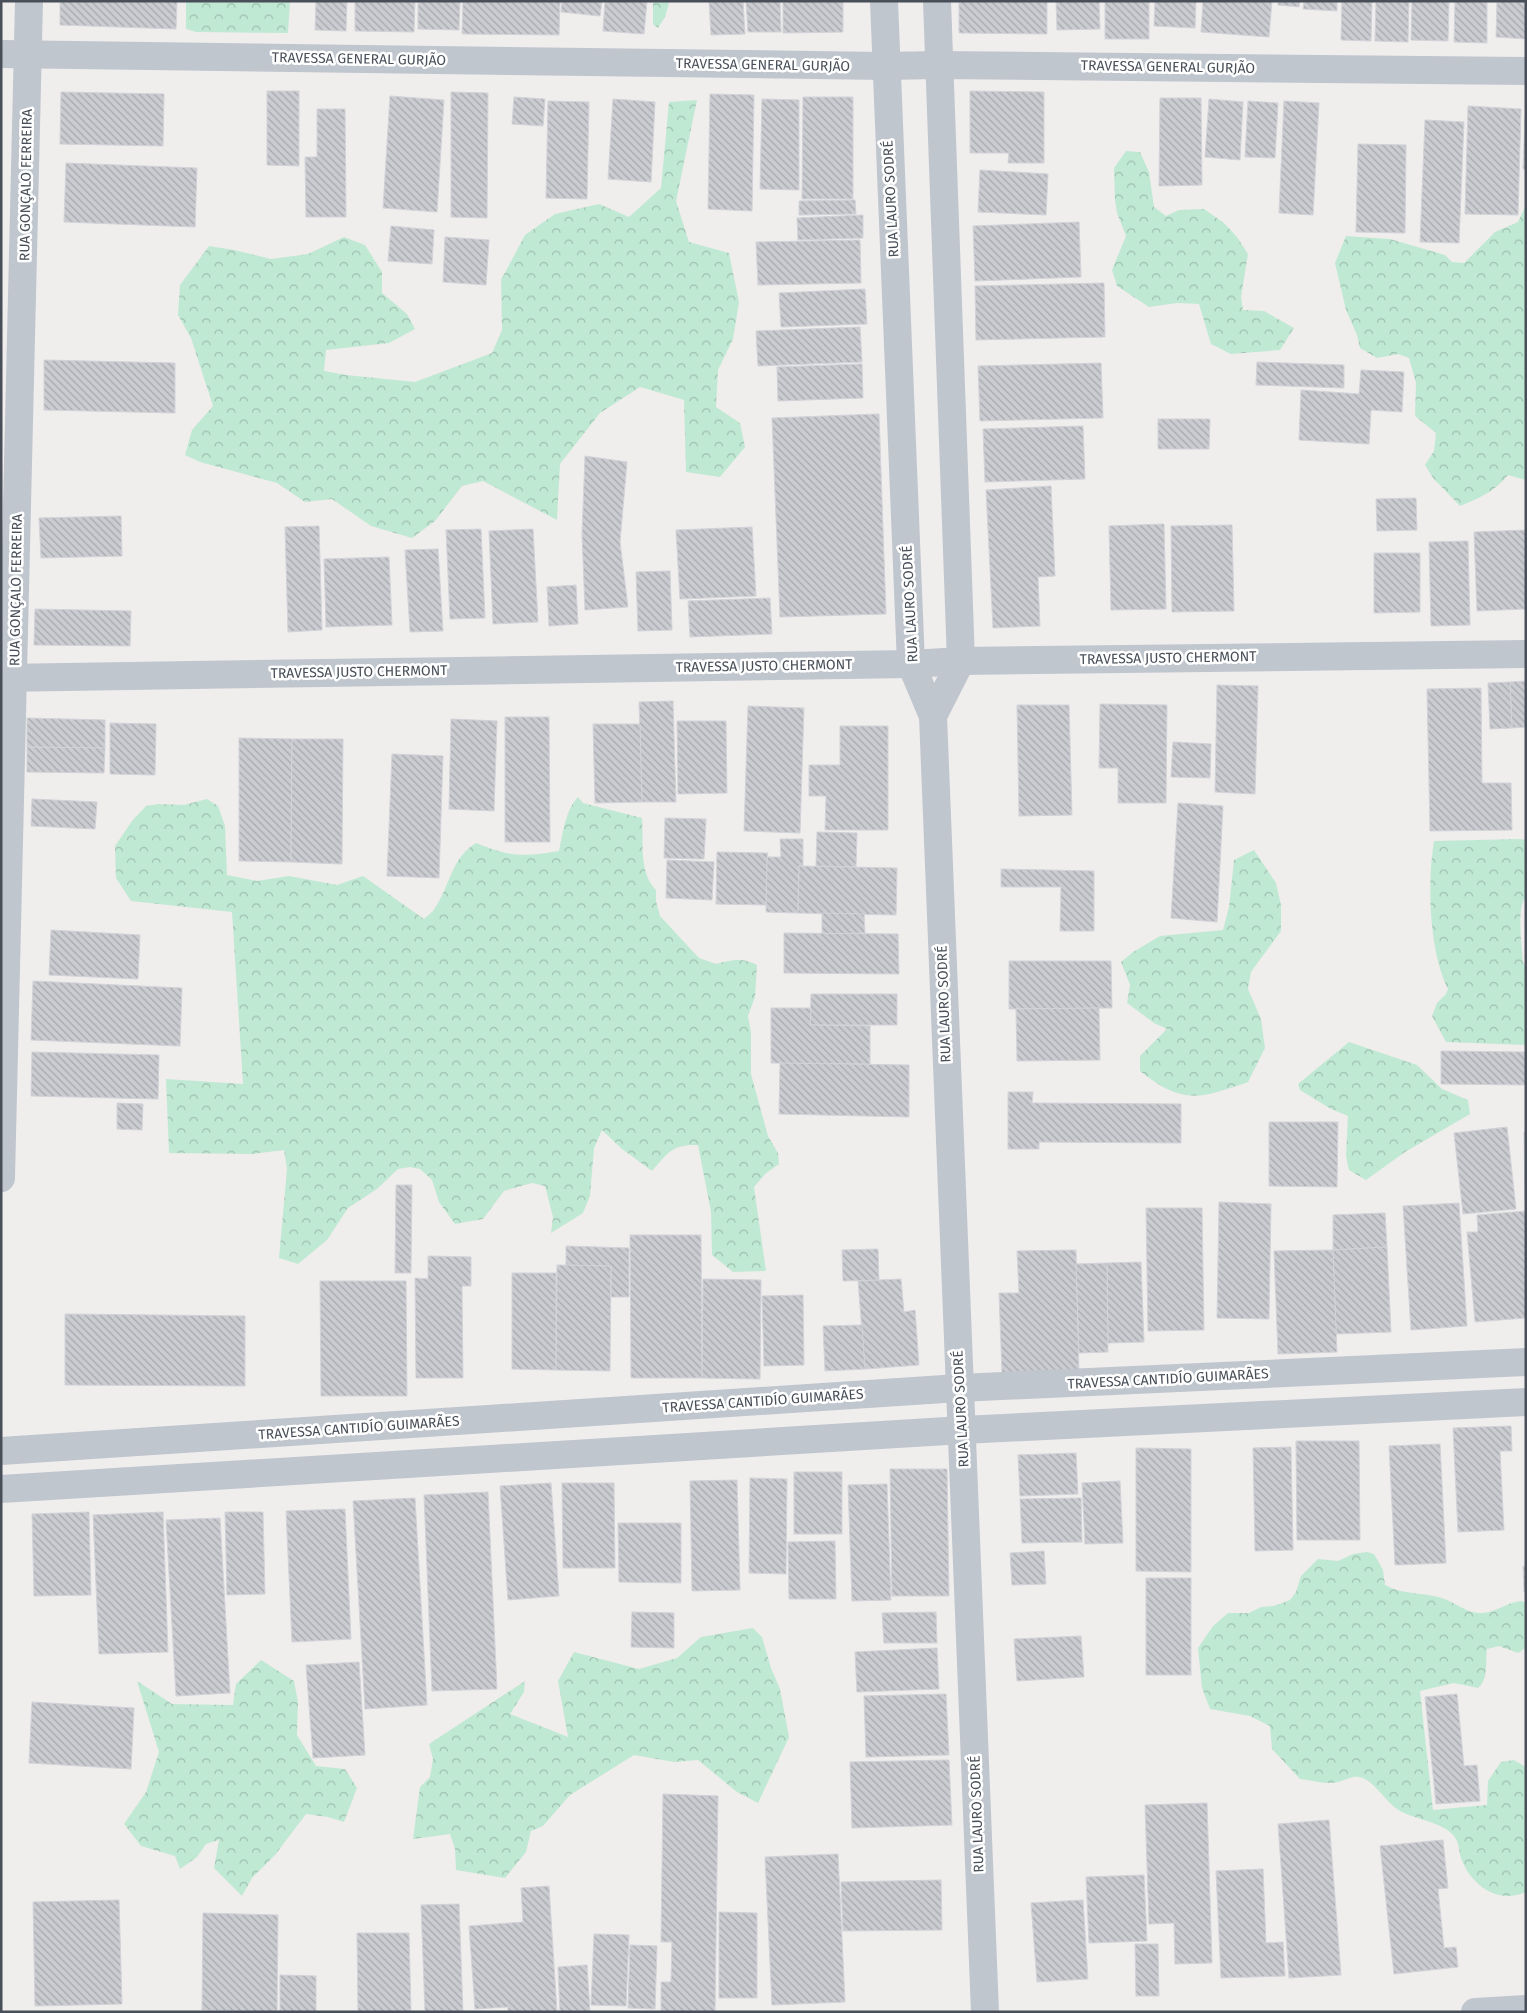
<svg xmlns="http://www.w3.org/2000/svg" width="1527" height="2013" font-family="'Fira Sans',sans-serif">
<defs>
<pattern id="forest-crowns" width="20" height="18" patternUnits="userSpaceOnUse" patternTransform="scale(1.25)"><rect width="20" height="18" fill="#c0e9d3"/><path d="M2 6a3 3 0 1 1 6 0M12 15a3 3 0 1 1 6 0" fill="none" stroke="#9ebfae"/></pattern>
<pattern id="building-back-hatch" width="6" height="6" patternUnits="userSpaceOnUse" patternTransform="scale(1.25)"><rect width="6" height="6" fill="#cbccd1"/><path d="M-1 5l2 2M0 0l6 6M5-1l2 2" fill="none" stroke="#a7a8ac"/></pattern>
</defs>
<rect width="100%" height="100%" fill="#f0eded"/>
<g fill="url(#forest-crowns)">
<path d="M186,1H290L288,33L196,32L186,29Z"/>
<path d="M653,1H672L669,3L665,17L658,28L653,24Z"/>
<path d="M697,100L676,201L689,242L729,253L739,302L733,339L718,370L716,407L740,423L745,447L720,477L686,472L684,400L640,387L600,413L560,464L557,520L483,481L462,486L435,521L412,538L371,526L332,499L305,502L277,483L200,462L185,455L192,430L213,406L191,338L178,315L180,285L209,246L234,250L271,259L308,254L344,237L365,245L382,272V293L407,314L415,329L389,343L326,350L324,371L346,375L415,382L492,353L502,330L501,280L525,235L555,214L599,204L629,217L661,188L669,102Z"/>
<path d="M1126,151L1140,152L1149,172L1154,207L1166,216L1179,210L1204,209L1224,223L1237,237L1248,254L1241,297L1243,310L1264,311L1294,328L1280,350L1231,354L1211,344L1199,304L1177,303L1149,307L1117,286L1112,270L1126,236L1117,213L1115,200L1114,168Z"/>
<path d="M1526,205V480L1508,475C1495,491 1480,498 1460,506L1433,478L1425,465L1434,451L1436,433L1415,416L1416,383L1409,358L1398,354L1377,358L1360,348L1357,335L1346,310L1335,263L1346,236L1390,239L1445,255L1452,262L1464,263L1495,232L1518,222Z"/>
<path d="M578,797L583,803L642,818C644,842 638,871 656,890V901L660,916L699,958L716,964C730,960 744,957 757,965L755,997L748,1016L751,1033V1074L768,1136L778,1153L779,1164L765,1174L754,1187L766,1271L733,1272L712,1255L711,1212L698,1145C672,1144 668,1153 652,1171L622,1149L602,1130L594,1148L590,1196L583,1213L551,1233L553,1217L545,1186L532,1183L504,1191L483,1219L455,1224L439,1202L432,1180L420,1169L410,1167L398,1169L377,1189L348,1208L327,1240L298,1264L279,1258L287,1169L284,1150L253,1154L169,1153L166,1079L243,1084L232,912L131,901L116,878L115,846L132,821L146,806L158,804L184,805L207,799L218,806L225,826L227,875L257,881L289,876L337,885L363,876L424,919C427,916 433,912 435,908C450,886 451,858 476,843C511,857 523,857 559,851C563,833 565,811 578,797Z"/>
<path d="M1520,839L1526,840V897C1516,907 1522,947 1523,962L1526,967V1045L1446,1042L1432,1016L1437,1003L1446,994L1448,989C1429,951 1427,883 1434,841Z"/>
<path d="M1254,850L1276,883L1281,905V931L1251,972L1248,989L1261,1019L1265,1048L1248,1082C1199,1099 1183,1105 1140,1071V1056L1167,1029L1154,1023L1127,1003L1130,985L1121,962L1133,952L1160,936L1223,930L1229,907L1234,860Z"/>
<path d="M1349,1042L1417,1065L1442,1089L1468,1100L1470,1114L1405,1152L1366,1180L1349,1170L1346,1156L1348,1116L1331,1109L1300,1090L1298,1084Z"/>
<path d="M1367,1552L1374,1554L1383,1570L1385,1585C1403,1595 1422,1592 1442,1598C1455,1602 1467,1614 1482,1613C1495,1613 1507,1602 1522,1601L1526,1604V1646L1524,1649L1518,1653L1499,1646L1487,1649C1485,1662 1489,1679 1478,1688L1454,1683L1420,1691L1433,1810L1487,1805L1488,1781L1501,1762L1514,1760L1526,1767V1892C1497,1905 1471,1885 1461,1858C1459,1851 1459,1842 1454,1836C1444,1823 1415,1819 1400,1811C1386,1803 1378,1785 1363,1778C1353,1774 1347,1780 1338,1782C1327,1785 1311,1780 1300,1779L1272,1749L1270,1726L1250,1716L1210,1709L1202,1688L1198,1648L1213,1626L1228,1613H1249L1261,1607L1274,1606L1290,1600L1296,1592L1301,1576L1318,1559L1338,1561L1353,1554Z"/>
<path d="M753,1628L762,1637L771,1668L780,1689L789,1737L758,1803L737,1792L698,1760L674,1762L634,1755L570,1795L543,1826L531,1831L526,1852L505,1878L456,1870L455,1849L450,1834L413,1839L420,1787L430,1777L433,1759L429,1744L525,1681L524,1692L510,1714L568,1737L558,1681L574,1652L639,1669L677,1658L701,1637Z"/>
<path d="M261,1660L294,1681L298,1702L297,1735L316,1766L345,1769L357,1788L344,1822L328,1817L306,1814L275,1855L252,1878L242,1896L214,1868L219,1840L206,1844L197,1857L180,1869L175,1856L141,1846L124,1824L146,1792L159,1752L137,1681L172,1704L233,1705L236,1684Z"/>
</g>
<g fill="url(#building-back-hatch)" stroke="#d2d3d8">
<path d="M60,1H177L176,29L60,25Z"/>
<path d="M316,1H347L346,31L315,30Z"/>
<path d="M355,1H415L414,32L355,31Z"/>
<path d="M418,1H460L459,30L418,29Z"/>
<path d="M463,1H560L559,35L462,34Z"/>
<path d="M562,1H602L600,16L561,12Z"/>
<path d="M605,1H647L644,34L603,31Z"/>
<path d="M709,1H743L745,34L711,35Z"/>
<path d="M746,1H780L781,32H748Z"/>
<path d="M783,1H843V32L783,33Z"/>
<path d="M959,1H1047V34L959,33Z"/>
<path d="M1056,1H1099L1100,29L1057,30Z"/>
<rect x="1105" y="1" width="44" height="38"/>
<path d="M1155,1H1196L1195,28L1154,26Z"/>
<path d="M1203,1H1272L1269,37L1201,32Z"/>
<path d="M1278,1H1300L1299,7L1278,5Z"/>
<path d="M1304,1H1337V11L1303,9Z"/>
<path d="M1342,1H1372L1371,41L1341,40Z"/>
<path d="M1376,1H1409L1408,42L1375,41Z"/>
<path d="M1412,1H1449L1448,41L1411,40Z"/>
<path d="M1455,1H1487V43L1454,42Z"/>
<path d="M1497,1H1526V39L1496,37Z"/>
<path d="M267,91H299V166L267,165Z"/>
<path d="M970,91L1044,92V163H1008L1009,153H970Z"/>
<path d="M61,92L164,94L163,146L60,144Z"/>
<path d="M451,92L488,93L487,218L451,217Z"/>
<path d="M710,94L754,95L752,211L708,209Z"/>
<path d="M390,96L444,100L437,212L383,208Z"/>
<path d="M514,97L545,99L543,126L512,124Z"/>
<path d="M803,97H853V199H802Z"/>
<path d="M1160,98H1201L1202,185L1159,186Z"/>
<path d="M613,99L655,102L651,182L608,179Z"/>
<path d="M762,99L799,100V190L760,189Z"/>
<path d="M1209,99L1243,102L1240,160L1205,157Z"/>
<path d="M548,101L589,102L587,199L546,198Z"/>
<path d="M1248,101L1278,103L1275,158L1245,157Z"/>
<path d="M1284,101L1319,103L1313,215L1279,213Z"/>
<path d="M1468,106L1521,109L1518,215L1465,214Z"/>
<path d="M317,109H345L346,217H306L305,157H317Z"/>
<path d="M1525,117H1526V170L1523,169Z"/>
<path d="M1425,120L1464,122L1459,243L1420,242Z"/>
<path d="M1358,144L1406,145L1405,233L1356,232Z"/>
<path d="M66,163L197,168L195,227L64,222Z"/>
<path d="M980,170L1048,174L1046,215L978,212Z"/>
<path d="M855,200L856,214L799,215V201Z"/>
<path d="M863,215V238L798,240L797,218Z"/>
<path d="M1079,222L1081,277L975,281L973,226Z"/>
<path d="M391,226L434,230L432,264L388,261Z"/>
<path d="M445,237L489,240L486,285L443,282Z"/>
<path d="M860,240L861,283L758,285L756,242Z"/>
<path d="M1104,283L1105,337L976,340L975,286Z"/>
<path d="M865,289L867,324L781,327L779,293Z"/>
<path d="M860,327L862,362L758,366L756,331Z"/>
<path d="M44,360L175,363V413L44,410Z"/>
<path d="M1257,362L1344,365V388L1256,385Z"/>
<path d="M1101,363L1103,418L980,421L978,366Z"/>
<path d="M862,364L863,398L778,401L777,367Z"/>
<path d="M1361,370L1404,372L1402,412L1371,410L1369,444L1299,440L1301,390L1359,394Z"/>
<path d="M879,414L886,614L780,617L772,418Z"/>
<path d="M1158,419H1210L1209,449H1158Z"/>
<path d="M1083,426L1085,479L985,482L983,429Z"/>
<path d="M585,456L627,462L620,542L628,607L585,610L582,534Z"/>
<path d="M1051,486L1055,576L1038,577L1040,626L993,628L986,490Z"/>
<path d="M1416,498L1417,530L1377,531L1376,499Z"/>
<path d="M121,516L122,556L41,558L39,518Z"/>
<path d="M1164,524L1166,609L1111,610L1109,526Z"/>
<path d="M1232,525L1234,611L1172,612L1171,526Z"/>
<path d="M319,526L322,630L288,632L285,527Z"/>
<path d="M752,527L756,596L680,599L676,530Z"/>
<path d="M481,529L485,618L450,619L446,530Z"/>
<path d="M533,529L538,622L493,624L489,531Z"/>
<path d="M1526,530V609L1477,611L1474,532Z"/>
<path d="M1468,541L1470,625L1431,626L1429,542Z"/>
<path d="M438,549L443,631L410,632L405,550Z"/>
<path d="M1374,553H1420V612L1374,613Z"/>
<path d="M389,557L392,625L326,627L324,559Z"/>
<path d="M670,571L672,630L638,631L636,572Z"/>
<path d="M576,585L578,624L549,626L547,587Z"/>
<path d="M770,598L772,634L690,637L688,601Z"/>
<path d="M35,609L131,611L130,646L34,645Z"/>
<path d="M1526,681V727L1512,728L1510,682Z"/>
<path d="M1510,682L1512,728L1490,729L1488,683Z"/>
<path d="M1217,685L1258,686L1255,794L1215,792Z"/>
<path d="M1481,688L1482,783H1511L1512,830L1430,831L1427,689Z"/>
<path d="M673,701L676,802H642L639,702Z"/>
<path d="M1100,704L1167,705L1166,803H1118V768H1099Z"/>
<path d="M1017,705H1069L1072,815L1019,816Z"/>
<path d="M748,706L804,708L800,833L744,831Z"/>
<path d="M505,717H549L550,842H505Z"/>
<path d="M27,718L105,720V748L27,747Z"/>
<path d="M451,719L497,721L494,811L449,809Z"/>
<path d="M677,721H726L727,793L678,794Z"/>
<path d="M110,723L156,724L155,775L110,774Z"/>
<path d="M593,724H640L642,802L595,803Z"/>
<path d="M840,726H888V830H825L826,796H809V765H840Z"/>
<path d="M239,738L292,739L291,862L239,861Z"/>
<path d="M292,739H343L342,864L291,862Z"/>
<path d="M1173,742L1211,744L1210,778L1171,777Z"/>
<path d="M27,747L105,748L104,773L27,772Z"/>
<path d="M392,754L443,756L439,878L387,876Z"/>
<path d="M32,799L97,802L95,829L31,826Z"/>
<path d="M1178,803L1223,806L1217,922L1171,918Z"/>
<path d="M665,818L706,819L704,859L664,858Z"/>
<path d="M817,832L857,833L856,867L816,866Z"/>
<path d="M780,839H803V866H799L798,913L766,912L767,857H781Z"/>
<path d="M717,852L768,853L767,857L766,905L716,904Z"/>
<path d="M667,860L714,862L712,900L666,898Z"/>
<path d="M799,866L897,868L896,915L798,913Z"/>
<path d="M1001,869L1094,871V931H1060L1061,887H1001Z"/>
<path d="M822,913L864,914L865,933L822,934Z"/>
<path d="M51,930L140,935L138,979L49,975Z"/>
<path d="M784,933L898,934L899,974L784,973Z"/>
<path d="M1009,961H1111L1112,1008L1009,1009Z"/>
<path d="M33,981L182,988L180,1046L31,1040Z"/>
<path d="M811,994H897V1025H810Z"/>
<path d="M771,1008H811L810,1025L870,1026V1064L771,1063Z"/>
<path d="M1099,1008L1100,1060L1017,1061L1016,1009Z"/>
<path d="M1441,1051L1526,1052V1085L1441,1084Z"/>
<path d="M32,1052L159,1055L158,1099L31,1096Z"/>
<path d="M780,1063L909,1065V1117L779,1114Z"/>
<path d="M1008,1092H1033L1032,1103L1181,1104V1143L1039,1142V1149H1008Z"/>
<path d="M117,1103L143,1104L142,1130L117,1129Z"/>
<path d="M1269,1122H1338L1337,1187L1269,1186Z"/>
<path d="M1507,1127L1516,1209L1463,1214L1454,1133Z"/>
<path d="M1524,1132H1526V1200H1525Z"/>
<path d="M396,1185H412L411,1273H395Z"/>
<path d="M1219,1202L1271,1204L1269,1319L1217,1318Z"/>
<path d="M1459,1203L1467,1326L1411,1330L1403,1206Z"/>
<path d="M1146,1208H1202L1204,1330L1148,1331Z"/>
<path d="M1526,1211V1318L1475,1322L1467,1232H1478L1477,1215Z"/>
<path d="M1385,1213L1387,1247L1333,1250V1215Z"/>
<path d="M630,1235H701L702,1378H631Z"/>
<path d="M566,1246L629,1248V1297H611V1266L566,1265Z"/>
<path d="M1387,1247L1391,1332L1336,1334L1333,1250Z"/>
<path d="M878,1249L879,1280L843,1281L842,1250Z"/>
<path d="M1076,1250L1079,1371L1002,1373L999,1293H1019L1017,1251Z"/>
<path d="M1333,1250L1337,1352L1278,1354L1274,1251Z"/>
<path d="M428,1256L471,1257V1286H462L463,1378H416L415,1278L428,1279Z"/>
<path d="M1141,1262L1144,1342L1108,1343L1107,1263Z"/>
<path d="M1107,1263L1108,1352L1079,1353L1076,1264Z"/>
<path d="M557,1265L611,1266L610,1371L556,1370Z"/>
<path d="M512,1273H556V1370L512,1369Z"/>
<path d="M703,1279L761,1280L760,1379L702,1378Z"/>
<path d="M901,1279L904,1312L915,1310L919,1365L865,1369L858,1281Z"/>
<path d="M320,1281H406L407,1396H321Z"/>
<path d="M803,1295L804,1365L764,1366L762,1296Z"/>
<path d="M65,1314L245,1316V1386L65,1385Z"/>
<path d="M862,1325L865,1369L825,1371L823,1326Z"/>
<path d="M1511,1426L1512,1451H1500L1504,1530L1458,1532L1453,1428Z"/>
<path d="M1296,1441H1359L1360,1540H1297Z"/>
<path d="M1440,1444L1446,1563L1395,1565L1389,1446Z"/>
<path d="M1291,1447L1293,1550L1255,1551L1253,1448Z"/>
<path d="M1136,1448L1191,1449V1572L1136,1571Z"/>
<path d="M1076,1453L1078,1494L1020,1496L1018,1455Z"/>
<path d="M890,1469H947L949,1596H892Z"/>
<rect x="794" y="1472" width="48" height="62"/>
<path d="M750,1478L787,1479L786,1574L749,1573Z"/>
<path d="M737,1480L740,1590L692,1591L690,1481Z"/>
<path d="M1120,1481L1123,1543L1085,1544L1082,1483Z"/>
<path d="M551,1483L559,1596L508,1600L500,1486Z"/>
<path d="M562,1483H614L615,1568H563Z"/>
<path d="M887,1484L891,1600L852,1601L848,1485Z"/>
<path d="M488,1492L497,1689L432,1691L424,1495Z"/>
<path d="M415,1498L427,1705L365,1709L353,1501Z"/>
<path d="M1081,1498L1082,1542L1022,1543L1020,1499Z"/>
<path d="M345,1509L351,1639L292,1642L286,1511Z"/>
<path d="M89,1512L91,1595L34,1596L32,1514Z"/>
<path d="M163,1512L168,1652L99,1654L93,1515Z"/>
<path d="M225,1512H263L265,1594L227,1595Z"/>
<path d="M220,1518L230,1693L176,1696L166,1520Z"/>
<path d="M618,1523H681V1583L619,1582Z"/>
<path d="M835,1541L836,1599H789L788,1542Z"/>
<path d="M1044,1551L1046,1584L1012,1585L1010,1553Z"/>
<path d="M1523,1566H1526V1592H1524Z"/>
<rect x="1146" y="1578" width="45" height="97"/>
<path d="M632,1612L674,1613V1648L631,1647Z"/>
<path d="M936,1612L937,1643H884L882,1613Z"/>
<path d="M1081,1636L1084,1677L1017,1681L1014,1639Z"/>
<path d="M937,1648L939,1689L857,1692L855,1652Z"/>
<path d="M359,1662L365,1755L313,1758L306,1665Z"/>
<path d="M946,1694L949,1755L866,1757L864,1696Z"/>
<path d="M1457,1694L1464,1766L1477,1765L1480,1801L1436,1804L1425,1697Z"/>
<path d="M32,1702L134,1708L131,1769L29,1763Z"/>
<path d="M949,1760L952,1825L852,1828L850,1762Z"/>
<path d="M663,1794L718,1796L715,2012H661V1982H671L672,1942H661Z"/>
<path d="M1207,1803L1212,1963L1175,1964L1174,1923L1149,1924L1145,1805Z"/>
<path d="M1329,1820L1341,1975L1289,1978L1278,1824Z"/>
<path d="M1443,1840L1448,1888L1438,1889L1444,1948L1456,1947L1458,1967L1394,1974L1380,1846Z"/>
<path d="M838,1854L845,2002L772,2005L765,1857Z"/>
<path d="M1263,1869L1266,1943L1283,1942L1285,1976L1221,1978L1216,1871Z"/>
<path d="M1144,1875L1147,1941L1089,1943L1086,1877Z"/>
<path d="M941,1880L942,1930L843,1931L841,1882Z"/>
<path d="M549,1886L557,2012H508V2007L475,2009L469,1926L523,1922L521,1888Z"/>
<path d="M119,1900L122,2004L35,2006L33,1902Z"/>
<path d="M1083,1900L1088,1979L1037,1982L1031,1903Z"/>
<path d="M459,1904L463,2012H425L421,1905Z"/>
<path d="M719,1912L757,1913V1998H719Z"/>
<path d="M203,1913L278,1915L277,2012L202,2010Z"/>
<path d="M357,1933H409L411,2012H358Z"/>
<path d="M594,1934L629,1935L626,2006L591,2005Z"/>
<path d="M1135,1944H1158L1159,1996H1136Z"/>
<path d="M630,1945L657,1946L655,2009L628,2008Z"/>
<path d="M587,1965L590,2012H560L558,1967Z"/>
<path d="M280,1975L316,1976V2012H280Z"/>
</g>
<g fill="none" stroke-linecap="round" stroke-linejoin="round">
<g stroke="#c0c6ce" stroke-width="28">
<path d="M884,1L911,664L933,716L985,2012"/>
<path d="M1,54L885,66L938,65L1526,71"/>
<path d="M1,678L911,664L961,661L1526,654"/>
<path d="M933,716L961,661L937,1"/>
<path d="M1,1178L29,1"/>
<path d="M1,1451L959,1388L1526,1362"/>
<path d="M1,1489L963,1430L1526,1402"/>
<path d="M1475,2012L1526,2009"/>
</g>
</g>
<g text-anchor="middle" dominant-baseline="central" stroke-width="5" stroke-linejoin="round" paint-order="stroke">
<g font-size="14" fill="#484f58" stroke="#fff">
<text transform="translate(359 59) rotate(1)">TRAVESSA GENERAL GURJÃO</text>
<text transform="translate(763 65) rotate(1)">TRAVESSA GENERAL GURJÃO</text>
<text transform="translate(1168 67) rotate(1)">TRAVESSA GENERAL GURJÃO</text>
<text transform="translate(26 185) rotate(-89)">RUA GONÇALO FERREIRA</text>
<text transform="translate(891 199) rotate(-93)">RUA LAURO SODRÉ</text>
<text transform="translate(16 590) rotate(-89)">RUA GONÇALO FERREIRA</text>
<text transform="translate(910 604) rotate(-93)">RUA LAURO SODRÉ</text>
<text transform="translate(1168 658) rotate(-1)">TRAVESSA JUSTO CHERMONT</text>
<text transform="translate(764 666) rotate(-1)">TRAVESSA JUSTO CHERMONT</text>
<text transform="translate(359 672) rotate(-1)">TRAVESSA JUSTO CHERMONT</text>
<text transform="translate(944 1004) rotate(-92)">RUA LAURO SODRÉ</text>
<text transform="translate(1168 1379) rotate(-3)">TRAVESSA CANTIDÍO GUIMARÃES</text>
<text transform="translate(763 1401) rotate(-4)">TRAVESSA CANTIDÍO GUIMARÃES</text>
<text transform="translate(961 1409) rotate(-93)">RUA LAURO SODRÉ</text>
<text transform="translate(359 1428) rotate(-4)">TRAVESSA CANTIDÍO GUIMARÃES</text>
<text transform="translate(977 1814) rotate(-92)">RUA LAURO SODRÉ</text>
</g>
</g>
<rect width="1527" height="2013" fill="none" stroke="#484f58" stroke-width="5"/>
</svg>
